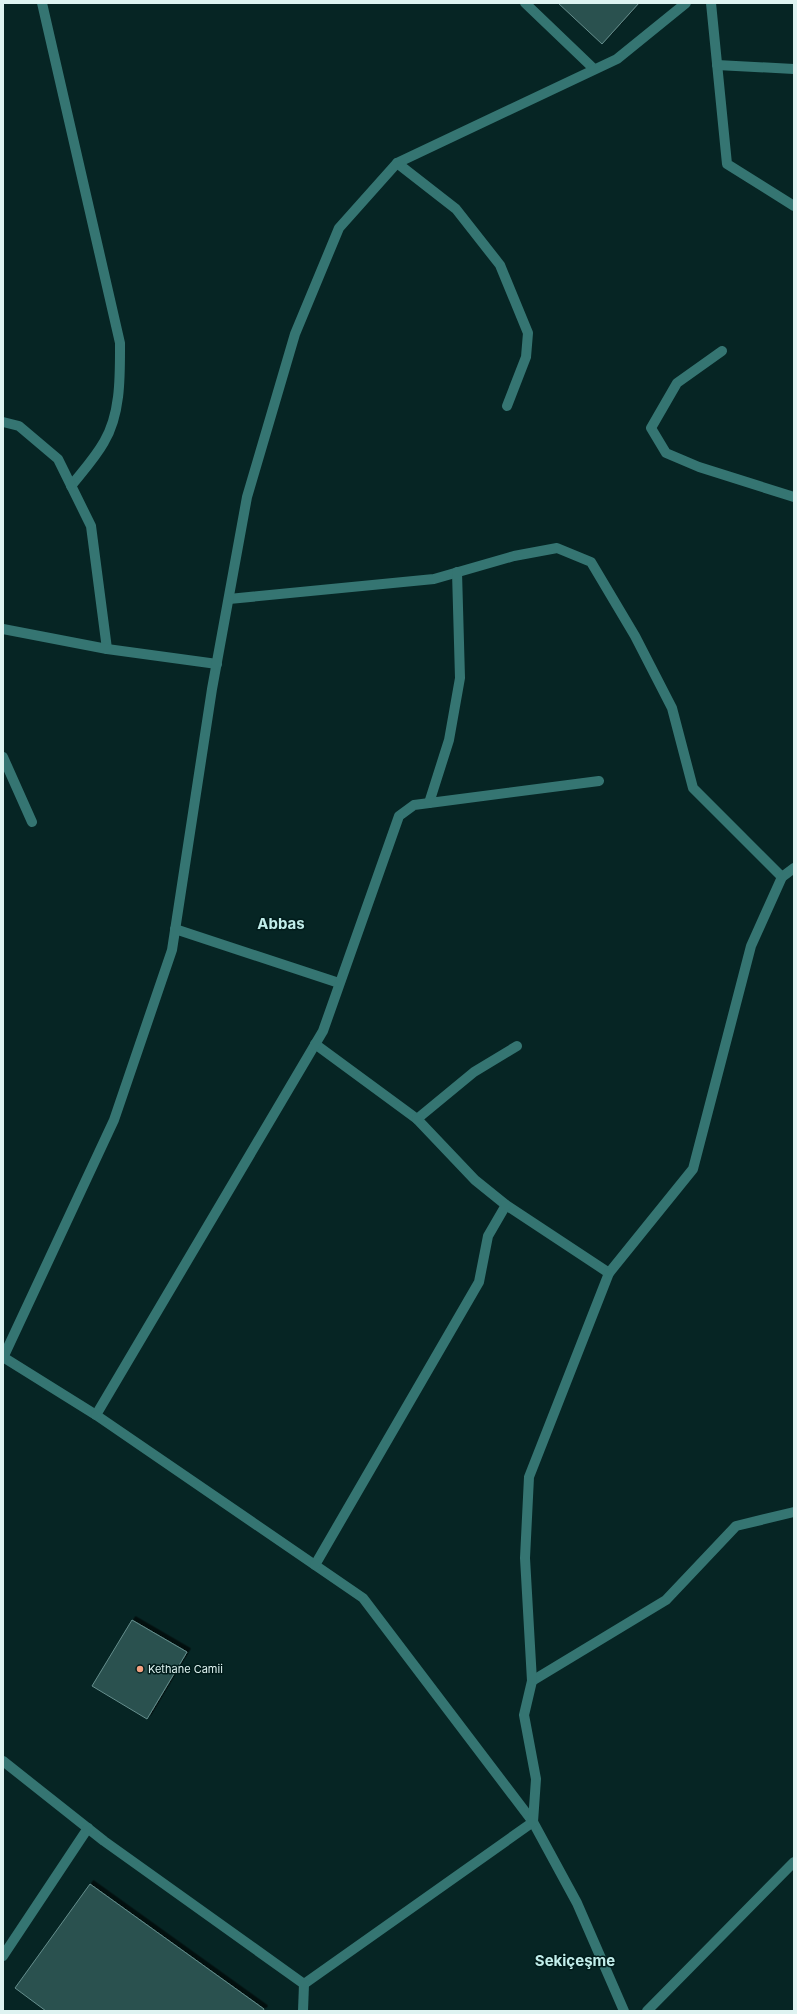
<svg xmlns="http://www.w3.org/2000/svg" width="797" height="2014" font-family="Inter,sans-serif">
<defs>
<filter id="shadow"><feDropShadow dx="3.5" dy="-3.5" stdDeviation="0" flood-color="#0009"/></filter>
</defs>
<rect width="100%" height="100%" fill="#062524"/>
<g fill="#2a5150" stroke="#658e8c" filter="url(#shadow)">
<path d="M558,3H639L602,44Z"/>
<path d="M132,1620L187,1652L147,1719L92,1686Z"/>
<path d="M90,1884L264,2009L263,2011H46L15,1988Z"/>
</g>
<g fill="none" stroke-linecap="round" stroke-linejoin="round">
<g stroke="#357572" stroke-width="10">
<path d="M42,3L120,343C120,375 121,414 104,442C95,458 82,472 71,486"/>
<path d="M525,3L594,69"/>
<path d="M711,3L727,164L794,206"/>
<path d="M717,65L794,69"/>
<path d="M397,163L456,209L500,265L528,333L526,357L507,406"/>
<path d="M722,351L677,383L651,428L666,453L699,467L794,497"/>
<path d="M3,422L19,426L58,459L91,526L107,649"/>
<path d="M229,599L434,579L514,556L557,548L591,562L635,636L672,708L693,788L782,877"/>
<path d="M3,629L107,649L217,664"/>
<path d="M3,757L32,822"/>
<path d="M429,803L449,740L460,678L457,572"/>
<path d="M175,929L339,983"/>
<path d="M315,1044L417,1119L475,1180L506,1205L609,1273"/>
<path d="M417,1119L474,1072L517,1046"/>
<path d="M3,1357L96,1415L363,1598L533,1822L577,1903L624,2011"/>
<path d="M3,1358L114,1120L172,950L212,689L247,497L295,334L339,228L397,163L617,59L686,3"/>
<path d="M96,1415L323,1031L399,816L414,805L599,781"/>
<path d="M315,1565L479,1282L488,1236L506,1205"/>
<path d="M532,1681L666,1600L736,1526L794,1512"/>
<path d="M3,1761L104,1841L304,1984"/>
<path d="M3,1956L88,1828"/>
<path d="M304,1984L533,1822L536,1779L524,1715L532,1681L525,1558L529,1477L609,1273L693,1169L751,946L782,877L794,868"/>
<path d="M303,2011L304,1984"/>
<path d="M647,2011L794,1862"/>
</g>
</g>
<circle fill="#f2a080" stroke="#001c1b" stroke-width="1.5" cx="140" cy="1669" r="4"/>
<g text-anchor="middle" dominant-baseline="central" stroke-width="3" stroke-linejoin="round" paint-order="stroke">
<g font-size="11" fill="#def3f1" stroke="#001c1b" text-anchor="start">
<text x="148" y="1669">Kethane Camii</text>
</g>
<g font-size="15" font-weight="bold" fill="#c1edea" stroke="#001c1b">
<text x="281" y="923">Abbas</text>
<text x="575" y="1960">Sekiçeşme</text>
</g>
</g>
<rect width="797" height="2014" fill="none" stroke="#def3f1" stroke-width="8"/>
</svg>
